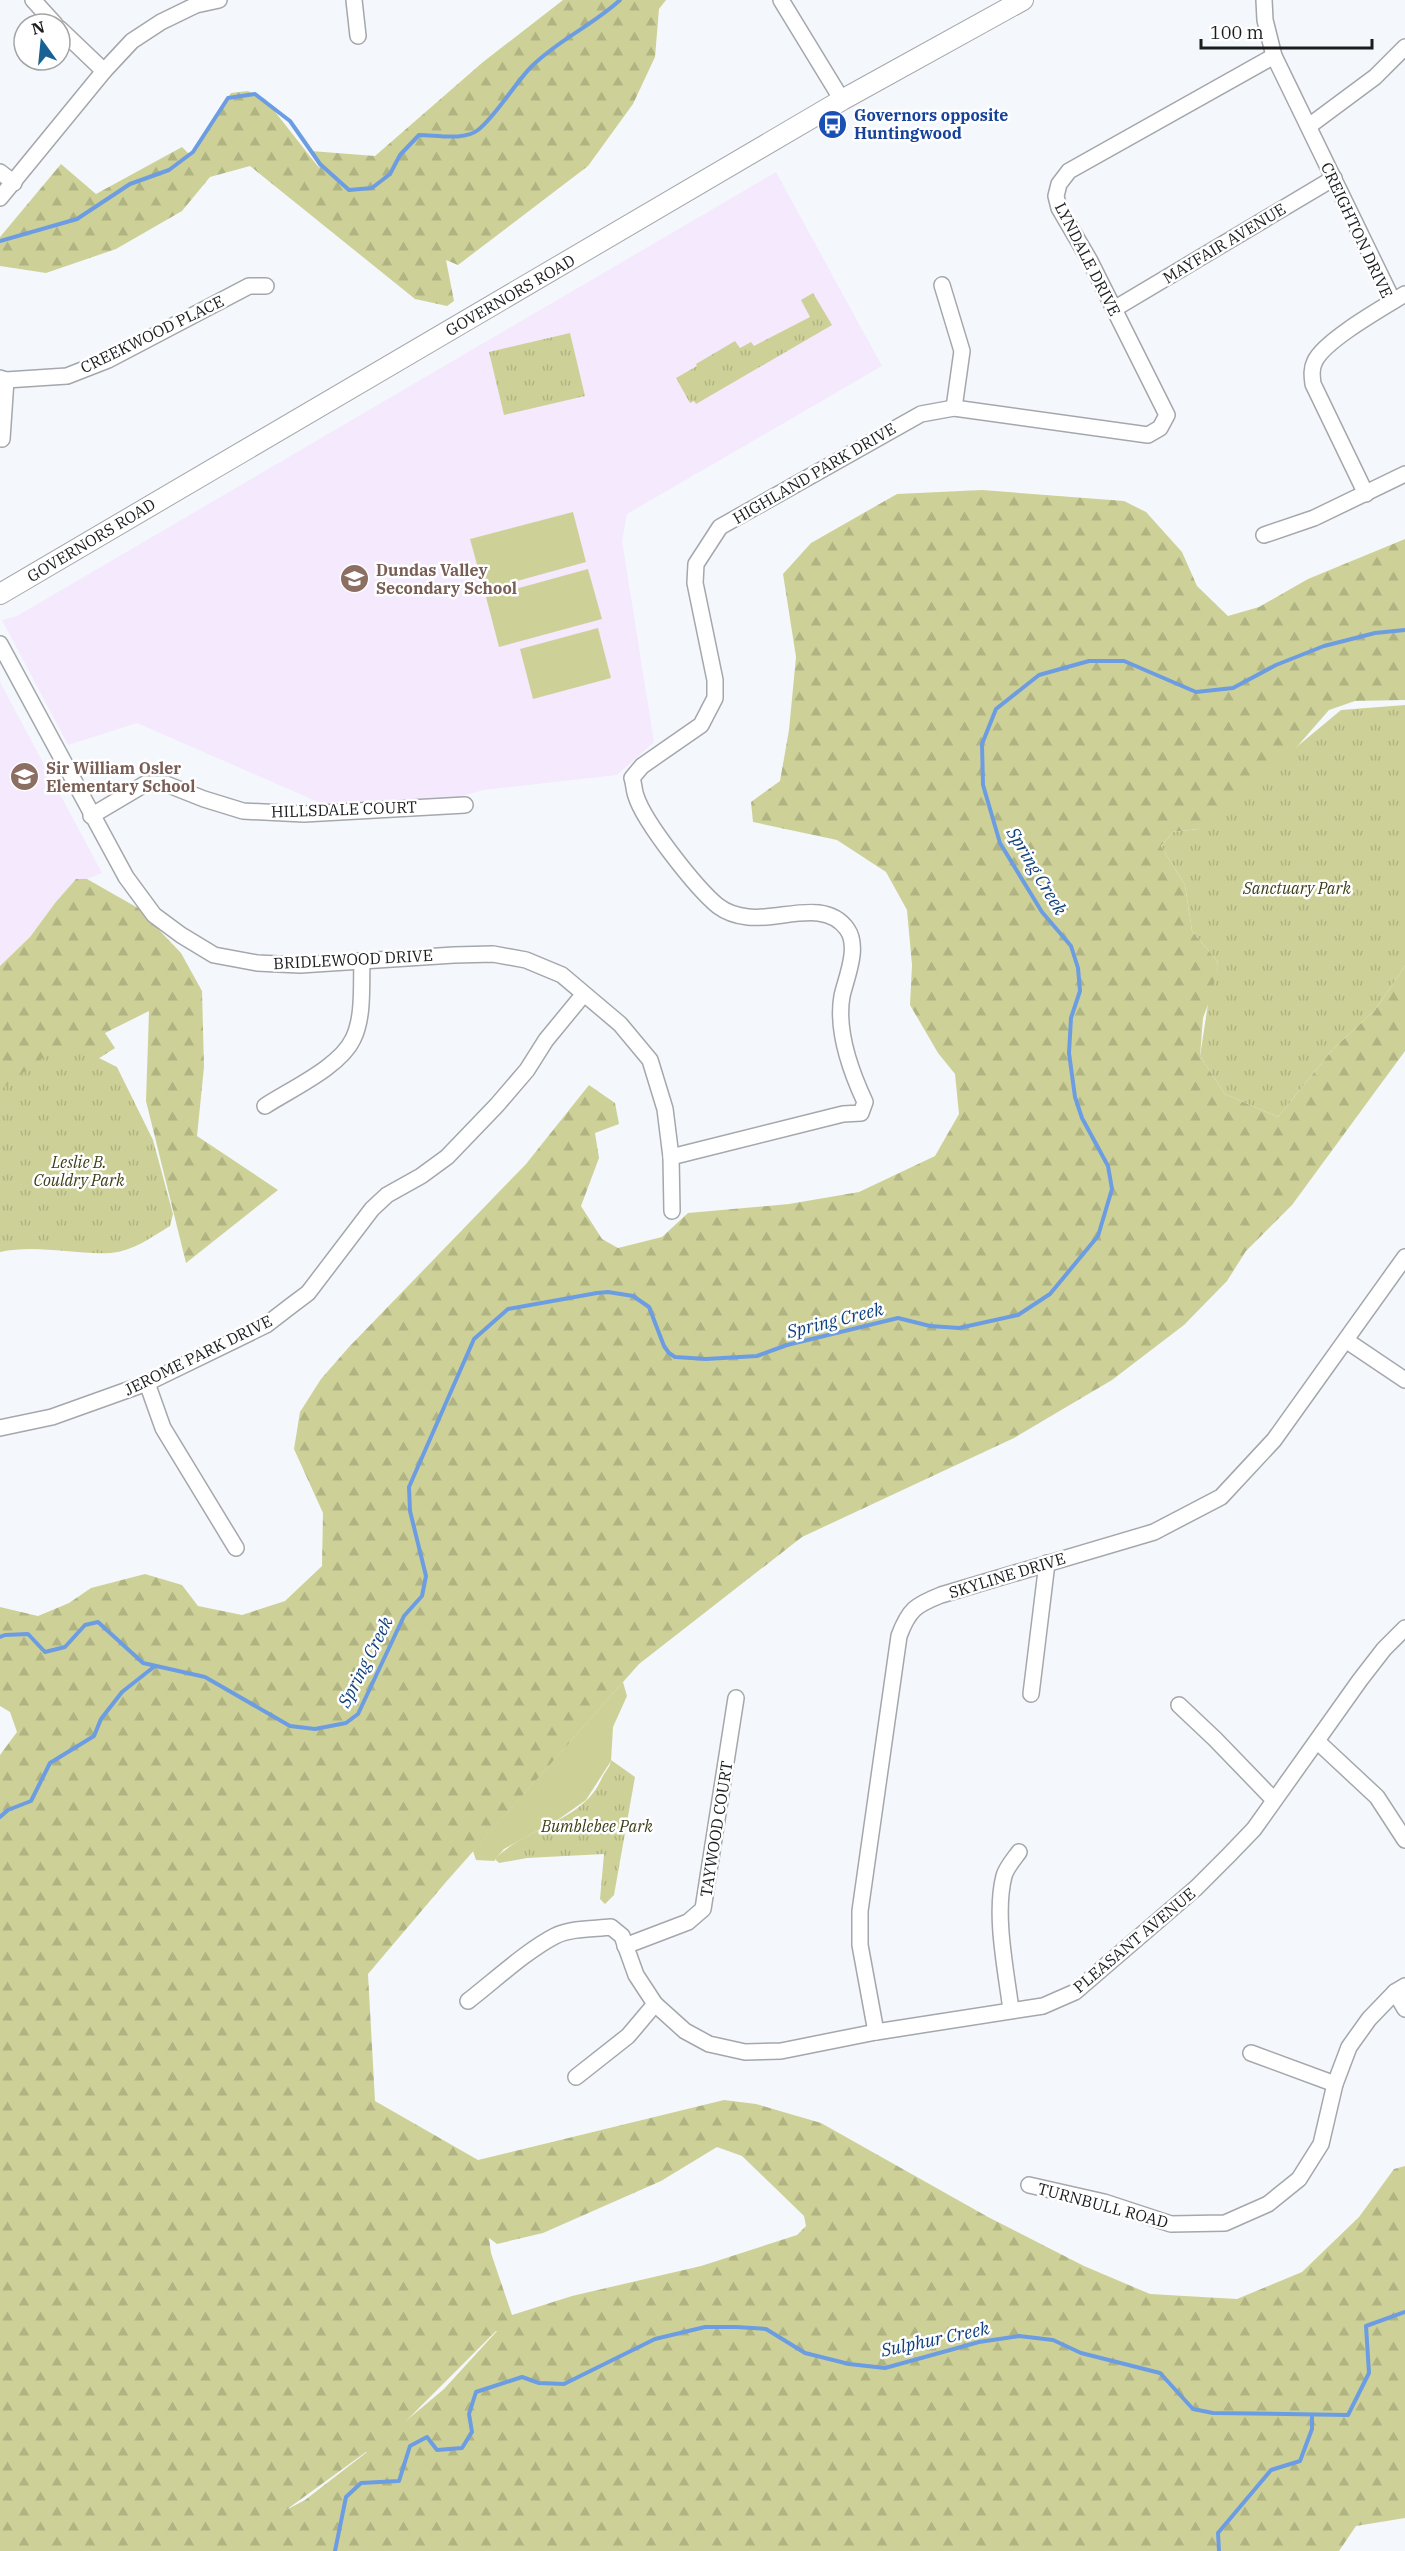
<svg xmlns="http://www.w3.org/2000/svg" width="1405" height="2551" font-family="'IBM Plex Serif',serif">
<defs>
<pattern id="forest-firs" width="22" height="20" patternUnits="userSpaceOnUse" patternTransform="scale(1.5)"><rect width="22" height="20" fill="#ced197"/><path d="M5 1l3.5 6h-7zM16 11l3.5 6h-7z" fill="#b0b382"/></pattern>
<pattern id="park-tufts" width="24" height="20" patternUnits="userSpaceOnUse" patternTransform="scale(1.5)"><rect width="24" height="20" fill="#ced197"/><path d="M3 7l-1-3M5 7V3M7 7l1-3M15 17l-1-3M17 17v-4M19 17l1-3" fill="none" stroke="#b0b382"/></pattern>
</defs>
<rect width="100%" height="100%" fill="#f4f8fc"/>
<g fill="#f4e9fd">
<path d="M776,172L882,366L627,514L622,541L654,742L617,775L484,790L451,799L325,805L137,723L68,745L2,620L17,616Z"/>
<path d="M0,682L102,873L87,879H76L55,903L30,937L0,966Z"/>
</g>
<g fill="#ced197">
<path d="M573,512L586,562L484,590L470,539Z"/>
<path d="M588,569L602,619L499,647L486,597Z"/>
<path d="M598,628L611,678L533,699L520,649Z"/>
<path d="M623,1682L627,1696L613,1727L611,1761L586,1800L559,1819L504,1849L494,1861L476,1860L473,1851Z"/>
</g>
<g fill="url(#forest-firs)" fill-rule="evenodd">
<path d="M563,0H666L659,9L655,57L633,104L588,166L458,265L446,260L454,301L447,306L415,299L250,166L210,177L182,211L116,249L46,273L0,266V237L61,164L96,194L182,147L190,155L231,93L248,91L265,99L320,169L311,151L375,156L483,62Z"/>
<path d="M982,490L1124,501L1146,512L1182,552L1197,586L1228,616L1259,607L1308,579L1405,539V700L1355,701L1329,710L1260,789L1198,829L1173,832L1161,846L1185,885L1192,931L1218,962L1212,994L1203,1018L1200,1056L1225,1094L1278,1117L1333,1049L1375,1010L1405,966V1051L1292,1205L1246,1251L1227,1281L1184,1325L1112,1380L1014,1438L802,1537L639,1664L446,1882L368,1974L375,2101L478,2160L724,2100L756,2104L821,2123L988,2217L1084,2266L1150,2294L1237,2299L1302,2272L1359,2217L1394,2169L1405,2166V2518L1356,2526L1339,2551H0V1755L17,1732L10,1712L0,1706V1607L38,1616L69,1603L91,1588L145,1574L182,1585L198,1606L242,1615L285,1601L322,1566L323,1513L294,1449L300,1412L321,1379L349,1347L526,1164L589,1085L615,1103L619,1124L595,1133L599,1158L581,1206L602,1239L618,1248L662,1237L688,1213L789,1204L859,1192L935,1156L959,1114L955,1074L938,1053L910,1005L912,965L907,910L886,872L837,840L753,822L751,802L780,781L789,730L796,657L783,574L811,543L897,494ZM717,2147L742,2156L804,2216L806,2226L797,2235L701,2266L572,2296L512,2315L491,2253L489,2238L497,2244L543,2233L661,2181ZM497,2331L444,2389L407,2420L496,2331ZM367,2452L305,2500L286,2510L366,2452Z"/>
<path d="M76,879H87L138,908L181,953L202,991L204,1067L197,1136L278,1190L186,1263L146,1101L149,1011L105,1033L115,1048L0,1122V966L30,937L55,903Z"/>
</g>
<g fill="url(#park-tufts)">
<path d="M813,293L832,325L696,404L694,401L690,403L676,378L697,366L696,364L735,341L740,348L751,342L754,346L810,317L801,300Z"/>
<path d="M570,333L585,396L504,415L489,352Z"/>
<path d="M1405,705V966L1375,1010L1333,1049L1278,1117L1225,1094L1200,1056L1208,1004L1218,962L1192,931L1185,885L1161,846L1173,832L1198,829L1341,710Z"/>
<path d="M75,1046L117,1067L153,1140L173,1214L170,1226C152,1237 133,1251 111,1253C74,1255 37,1244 0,1252V1090L48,1054Z"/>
<path d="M611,1760L635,1777L614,1895L605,1904L600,1899L604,1854L527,1858L499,1863L495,1859C524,1828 582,1822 601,1780C604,1772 610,1768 611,1760Z"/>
</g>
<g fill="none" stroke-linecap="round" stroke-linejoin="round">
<g stroke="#6c9de3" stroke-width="4">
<path d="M0,241L77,219L130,184L169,170L193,152L228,98L255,94L290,121L320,164L349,190L372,188L390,174L400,155L419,135C436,135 464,141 478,130C496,116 515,83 532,66C558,40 593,25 620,0"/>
<path d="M0,1637L5,1635L28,1634L45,1652L65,1647L85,1625L98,1622L143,1663L205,1677L290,1726L315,1729L346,1723L358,1714L404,1616L422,1596L426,1576L410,1511L409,1487L474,1339L508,1309L597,1293L608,1292L633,1296L649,1307L664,1346L669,1353L675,1357L706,1359L757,1356L787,1345L898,1318L930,1326L959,1328L1018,1315L1050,1294L1098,1236L1112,1189L1108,1166L1082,1118L1075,1097L1069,1053L1071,1018L1080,991L1078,968L1071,946L1042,912L1000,843L983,785L982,744L996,709L1039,675L1089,661H1124L1196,692L1233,688L1276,665L1324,646L1375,633L1405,630"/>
<path d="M0,1817L8,1810L31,1801L50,1763L94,1736L101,1719L122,1692L155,1666"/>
<path d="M335,2551L346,2497L361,2483L399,2481L410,2446L427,2437L437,2450L462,2448L472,2432L469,2414L476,2392L522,2377L539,2383L564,2384L655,2339L705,2327H736L766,2329L805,2353L849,2364L885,2368L979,2342L1019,2336L1053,2340L1081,2353L1160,2373L1193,2409L1213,2413L1348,2415L1369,2373L1366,2326L1405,2312"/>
<path d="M1219,2551L1218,2533L1271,2470L1300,2461L1312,2429V2416"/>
</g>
<defs>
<g id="minor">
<path d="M33,0L55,24"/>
<path d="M354,0L358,36"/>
<path d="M781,0L842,100"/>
<path d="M1264,0L1265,20L1274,56L1393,301"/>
<path d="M60,29L104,71"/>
<path d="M1309,126L1375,77L1405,47"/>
<path d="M0,172L14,183"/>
<path d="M0,198L104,71L132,41L161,22L196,5L219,0"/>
<path d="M942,285L962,351L954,408"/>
<path d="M1114,309L1334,178"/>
<path d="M0,378L6,380L67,376L108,360L249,286H266"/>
<path d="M2,439L6,380"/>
<path d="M1366,494L1313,384C1312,376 1311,369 1315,361C1325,340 1384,307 1405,294"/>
<path d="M1264,535L1314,518L1405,474"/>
<path d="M0,644L126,877L154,915L181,935L214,955L257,963L300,965L454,955L493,954L526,960L562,975L620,1024L650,1060L665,1109L671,1157L672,1211"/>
<path d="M91,816L145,784H166L204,799L243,811L304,814L465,805"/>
<path d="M265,1106C291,1089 340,1067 353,1039C364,1017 361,985 362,961"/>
<path d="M671,1157L843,1114L861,1113L865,1102C851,1072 836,1030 842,996C846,978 860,947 847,929C825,898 780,921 748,917C738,916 726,912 718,906C696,888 644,822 636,796C634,791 634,784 632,778L642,766L701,725L715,698V680L695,583L696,564L720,527L921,414L954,408L1148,435L1160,428L1167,415L1090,261L1059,208L1056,196L1059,184L1069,171L1274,56"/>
<path d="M1347,1341L1405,1380"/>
<path d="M147,1383L163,1428L236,1548"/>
<path d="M0,1428L52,1417L147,1383L266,1325L292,1305L308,1293L372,1209L387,1195L421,1176L447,1157L497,1105L527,1070L546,1040L583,995"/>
<path d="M1031,1694L1047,1563"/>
<path d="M1179,1705L1215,1739L1274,1800"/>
<path d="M1318,1742L1377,1797L1405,1840"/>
<path d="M625,1946L688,1922L703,1909L736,1698"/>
<path d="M1395,1992L1405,2009"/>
<path d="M468,2001C494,1981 526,1951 555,1936C571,1928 594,1929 611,1927L622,1936L636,1975L655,2004L685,2031L709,2044L745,2052L781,2051L876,2032L1043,2006L1075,1992L1196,1888L1229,1855L1254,1829L1360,1680L1384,1649L1405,1628"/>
<path d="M1011,2010C1006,1970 994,1915 1004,1876C1006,1868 1014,1859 1019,1852"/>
<path d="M876,2032L860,1945V1911L899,1636C909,1609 916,1605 941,1595L1154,1532L1221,1497L1274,1440L1405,1257"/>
<path d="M1251,2053L1335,2084"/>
<path d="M576,2077L628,2036L655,2004"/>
<path d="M1029,2185L1104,2202L1171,2224L1225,2223L1268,2204L1299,2179L1321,2144L1335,2084L1349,2047L1369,2019L1395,1992L1405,1986"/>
</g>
<path id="major" d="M0,594L842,100L1023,0"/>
</defs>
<use href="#minor" stroke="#a4a7ab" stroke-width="18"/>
<use href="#major" stroke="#a4a7ab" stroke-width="22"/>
<use href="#minor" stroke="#fff" stroke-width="15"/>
<use href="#major" stroke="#fff" stroke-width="20"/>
</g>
<defs>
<symbol id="bus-disc" viewBox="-11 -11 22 22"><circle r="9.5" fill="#1a4fb4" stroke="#fff"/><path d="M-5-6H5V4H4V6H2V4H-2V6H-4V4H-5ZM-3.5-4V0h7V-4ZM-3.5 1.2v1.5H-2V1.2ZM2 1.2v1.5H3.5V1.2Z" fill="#fff"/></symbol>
<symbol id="school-disc" viewBox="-11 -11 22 22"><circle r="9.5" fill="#8d6e63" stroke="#fff"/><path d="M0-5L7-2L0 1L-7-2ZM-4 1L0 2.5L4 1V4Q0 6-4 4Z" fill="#fff"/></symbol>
</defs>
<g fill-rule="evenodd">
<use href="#bus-disc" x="816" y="108" width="33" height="33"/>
<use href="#school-disc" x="338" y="562" width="33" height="33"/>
<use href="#school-disc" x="8" y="760" width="33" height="33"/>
</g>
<g text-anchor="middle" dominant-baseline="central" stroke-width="5" stroke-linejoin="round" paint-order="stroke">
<g font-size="16" font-weight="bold" fill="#164399" stroke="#fff" text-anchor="start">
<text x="854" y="115">Governors opposite<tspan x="854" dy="18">Huntingwood</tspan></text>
</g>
<g font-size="16" fill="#1b1c1e" stroke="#fff">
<text transform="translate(1357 230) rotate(65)">CREIGHTON DRIVE</text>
<text transform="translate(1224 243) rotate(-31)">MAYFAIR AVENUE</text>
<text transform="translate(1088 259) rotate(63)">LYNDALE DRIVE</text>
<text transform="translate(510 295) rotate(-30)">GOVERNORS ROAD</text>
<text transform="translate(152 334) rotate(-26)">CREEKWOOD PLACE</text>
<text transform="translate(814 473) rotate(-30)">HIGHLAND PARK DRIVE</text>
<text transform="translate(91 540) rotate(-31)">GOVERNORS ROAD</text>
<text transform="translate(344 809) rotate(-2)">HILLSDALE COURT</text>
<text transform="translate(353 959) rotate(-3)">BRIDLEWOOD DRIVE</text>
<text transform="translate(198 1355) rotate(-26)">JEROME PARK DRIVE</text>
<text transform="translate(1007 1575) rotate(-17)">SKYLINE DRIVE</text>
<text transform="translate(716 1829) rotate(-81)">TAYWOOD COURT</text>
<text transform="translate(1134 1940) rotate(-40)">PLEASANT AVENUE</text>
<text transform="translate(1103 2205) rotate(15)">TURNBULL ROAD</text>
</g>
<g font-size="16" font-weight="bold" fill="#785e54" stroke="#fff" text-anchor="start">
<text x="376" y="570">Dundas Valley<tspan x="376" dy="18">Secondary School</tspan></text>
<text x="46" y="768">Sir William Osler<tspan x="46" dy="18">Elementary School</tspan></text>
</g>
<g font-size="16" font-style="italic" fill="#3d3e17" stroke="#fff">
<text x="1297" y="888">Sanctuary Park</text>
<text x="79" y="1162">Leslie B.<tspan x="79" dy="18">Couldry Park</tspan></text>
<text x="597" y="1826">Bumblebee Park</text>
</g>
<g font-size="18" font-style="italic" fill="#11417f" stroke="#fff">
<text transform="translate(1037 871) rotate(59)">Spring Creek</text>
<text transform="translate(835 1320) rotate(-14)">Spring Creek</text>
<text transform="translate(365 1662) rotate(-63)">Spring Creek</text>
<text transform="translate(935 2339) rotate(-12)">Sulphur Creek</text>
</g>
</g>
<g transform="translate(42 42) rotate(345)"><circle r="28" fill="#ffffff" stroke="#a4a4a5" stroke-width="1.5"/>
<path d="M0-4.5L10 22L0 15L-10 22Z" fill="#196094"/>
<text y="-9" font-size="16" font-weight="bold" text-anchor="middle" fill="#1b1c1e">N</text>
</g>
<path d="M1201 39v9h171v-9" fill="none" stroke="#1b1c1e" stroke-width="3"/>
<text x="1210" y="39" font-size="18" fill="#1b1c1e" stroke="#ffffff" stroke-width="4.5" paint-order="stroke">100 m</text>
</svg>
